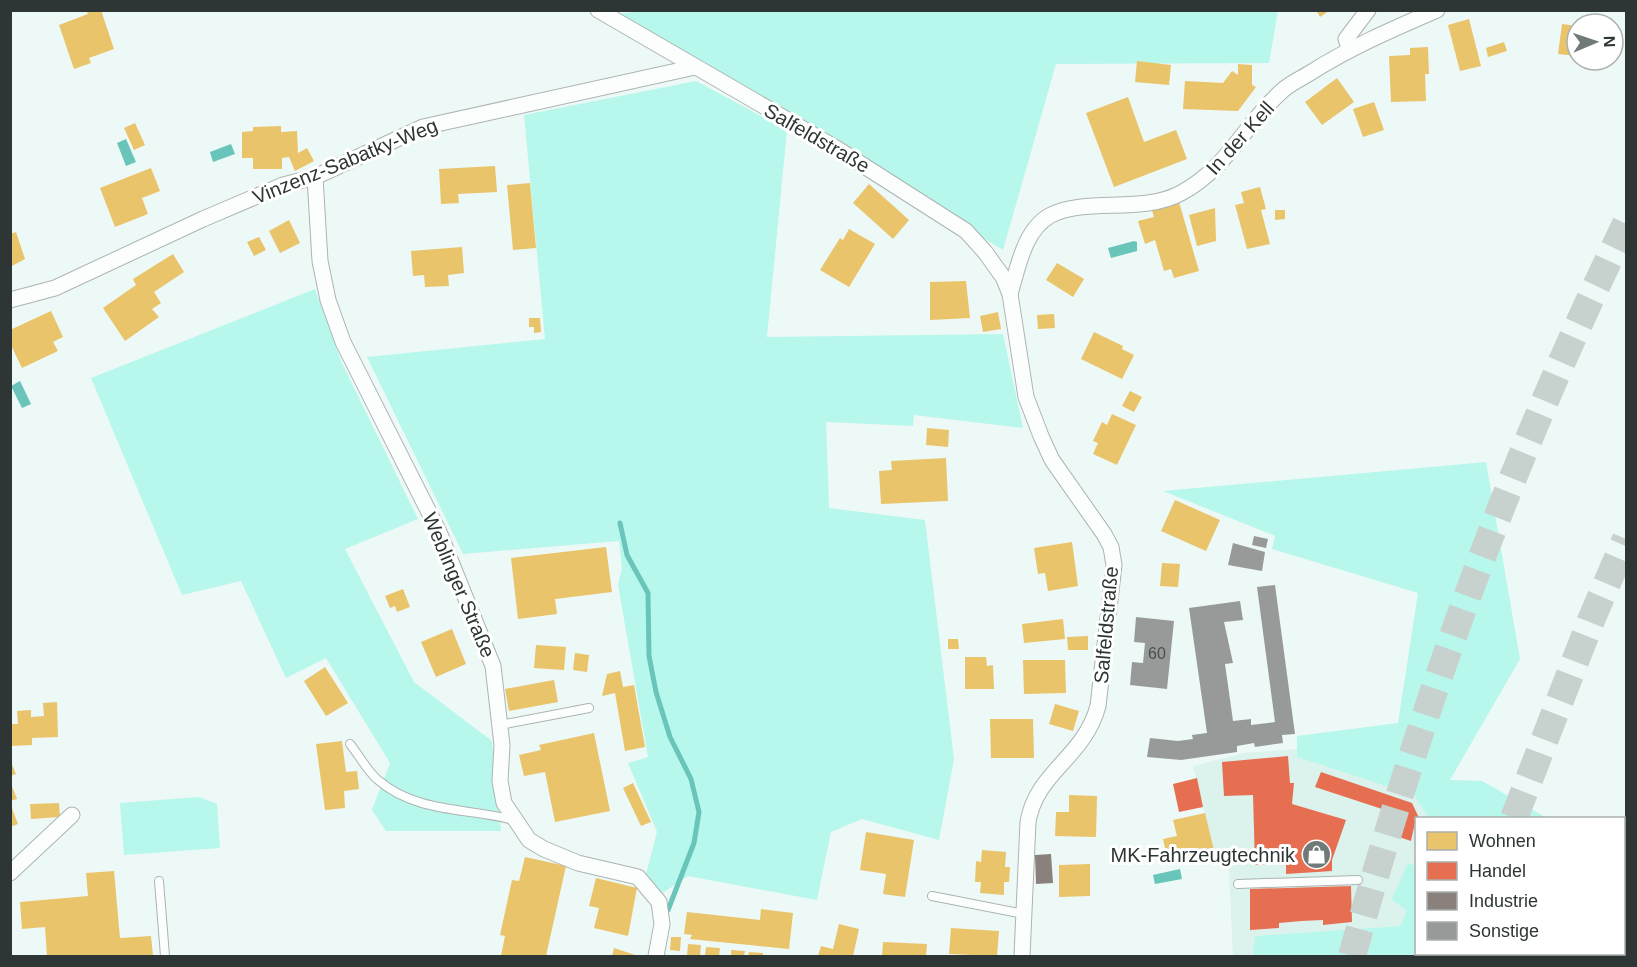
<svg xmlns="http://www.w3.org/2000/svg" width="1637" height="967" font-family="Arial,sans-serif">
<rect width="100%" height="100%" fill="#edf9f6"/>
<path fill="#dbf2ed" d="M1297,749V757L1415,795L1429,818H1416V866L1409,863L1407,911L1400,926L1256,936L1253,956H1233L1229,868L1217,859L1214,850L1193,766L1244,753Z"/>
<g fill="#b8f7ec">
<path d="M645,10L1278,11L1269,63L1056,64L1003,250L618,14Z"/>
<path d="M696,81L787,130L767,337L1003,334L1023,428L914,415L913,426L826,422L829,508L925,520L954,759L939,840L862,819L831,832L817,900L688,876L661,894L646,874L657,832L628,763L648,757L618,585L622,568L619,541L463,554L367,357L545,339L524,115Z"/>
<path d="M315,289L342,363L418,519L345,549L414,682L492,741L501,831H386L372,810L390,763L326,658L286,678L241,581L182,595L91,378Z"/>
<path d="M1486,462L1520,659L1450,780L1482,781L1547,818H1429L1414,795L1297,757V736L1398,723L1418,593L1272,549L1275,536L1163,491Z"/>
<path d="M199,797L217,804L220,848L124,855L120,803Z"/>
<path d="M1408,863L1416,866V954H1561L1563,956H1253L1255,936L1400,926L1407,911L1392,899Z"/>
</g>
<g fill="#69c5b9">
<path d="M126,139L136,162L126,166L117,143Z"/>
<path d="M231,144L235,154L213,162L210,152Z"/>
<path d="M1134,241L1137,242V251L1111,258L1108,248Z"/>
<path d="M20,381L31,404L22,408L11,386Z"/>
<path d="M1180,869L1182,879L1155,884L1153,875Z"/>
</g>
<g fill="#e9c46a">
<path d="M86,10H101L114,49L89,58L91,63L74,69L59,25L88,14Z"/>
<path d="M1316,10H1330L1320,17Z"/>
<path d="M1469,19L1481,66L1460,71L1448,25Z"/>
<path d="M1562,24L1577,26V56L1558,54Z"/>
<path d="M1504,42L1507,51L1488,57L1486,48Z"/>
<path d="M1428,47L1429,74H1425L1426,101L1391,102L1389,56L1410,55V48Z"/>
<path d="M1137,61L1171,65L1169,85L1135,82Z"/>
<path d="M1238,64L1252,65V85L1256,87L1238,111L1183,109L1185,81L1223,83L1232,71L1238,75Z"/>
<path d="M1337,78L1354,102L1322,125L1305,102Z"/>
<path d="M1128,97L1144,142L1176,130L1187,159L1114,187L1086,113Z"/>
<path d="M1374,102L1384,130L1363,137L1353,109Z"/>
<path d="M135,123L145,145L134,150L124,128Z"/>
<path d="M281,126V132L297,131L298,153L307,148L314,161L295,171L289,157L282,158V169H253V158H242V132L253,131V127Z"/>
<path d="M495,166L497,192L458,194L459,203L441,204L439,169Z"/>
<path d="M151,168L160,191L142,198L148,214L115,227L100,188Z"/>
<path d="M530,183L536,248L513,250L507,185Z"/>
<path d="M869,184L909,220L893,239L853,203Z"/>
<path d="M1260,187L1266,209L1261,210L1270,244L1247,249L1235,205L1244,203L1241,192Z"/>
<path d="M1179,202L1199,271L1174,278L1171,269L1164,271L1155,240L1145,244L1138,221L1154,217L1152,210Z"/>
<path d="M1215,208L1216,241L1197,246L1189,215Z"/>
<path d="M1275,210H1285V219L1275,220Z"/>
<path d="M289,220L300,243L280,253L269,231Z"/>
<path d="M849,229L875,244L849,287L820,270L840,238L843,240Z"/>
<path d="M16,232L25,259L10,267V234Z"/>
<path d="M259,237L266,250L254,256L247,242Z"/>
<path d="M462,247L464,273L448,275L449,286L425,287L424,275L413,276L411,251Z"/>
<path d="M173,254L184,272L154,292L161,303L152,309L159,317L125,341L103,308L136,285L133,279Z"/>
<path d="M1057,263L1084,279L1073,297L1046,280Z"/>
<path d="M966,281L970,318L930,320V282Z"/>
<path d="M51,311L63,337L53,342L58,351L22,368L10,343V330Z"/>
<path d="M998,312L1001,329L983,332L980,316Z"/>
<path d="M1054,314L1055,328L1038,329L1037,315Z"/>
<path d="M529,318H540L541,332L534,333V327H529Z"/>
<path d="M1094,332L1123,346L1122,349L1134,355L1122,379L1081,359Z"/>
<path d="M1130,391L1142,397L1134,412L1122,406Z"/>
<path d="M1112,414L1136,425L1117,465L1093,454L1098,443L1093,441L1102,422L1107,425Z"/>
<path d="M927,428L949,430L948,447L926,445Z"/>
<path d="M946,458L948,501L881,504L879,471L892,470L891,461Z"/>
<path d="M1175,500L1220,520L1206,551L1161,531Z"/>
<path d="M1072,542L1078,586L1048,591L1045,573L1038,574L1034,548Z"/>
<path d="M606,547L612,592L555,599L557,614L518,619L511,558Z"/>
<path d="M1162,563L1180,564L1178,587L1160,586Z"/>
<path d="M403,589L410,607L397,612L395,606L390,608L385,596Z"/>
<path d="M1063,619L1065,639L1024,643L1022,624Z"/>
<path d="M452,629L466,664L436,677L421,642Z"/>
<path d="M1088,636V650H1068L1067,637Z"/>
<path d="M948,639H958L959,649H948Z"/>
<path d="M536,645L566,647L564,670L534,668Z"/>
<path d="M575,653L589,655L587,672L573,670Z"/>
<path d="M965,657H986L987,666L993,665L994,689H965Z"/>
<path d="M1023,660H1065L1066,693L1024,694Z"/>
<path d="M325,667L348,703L326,716L304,681Z"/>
<path d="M620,671L623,687L634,685L645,747L625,751L615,693L602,696L607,674Z"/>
<path d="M554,680L558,702L509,711L505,689Z"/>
<path d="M57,702L58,737L32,738V745L10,746V724H18L17,711L31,710V717L44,716L43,703Z"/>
<path d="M1055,704L1079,711L1073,731L1049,724Z"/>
<path d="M990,719H1033L1034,758H991Z"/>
<path d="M594,733L610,811L555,822L545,772L524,776L519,755L541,750L539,745Z"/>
<path d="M342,741L346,772L357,771L359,789L344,791L345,808L325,810L316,744Z"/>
<path d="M10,760L16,774L10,776Z"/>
<path d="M10,781L17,799L10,801Z"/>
<path d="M633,783L651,822L641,826L623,788Z"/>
<path d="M1069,795L1097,796L1096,837L1055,836L1056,812H1069Z"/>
<path d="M10,803L18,824L10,827Z"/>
<path d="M59,803L60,817L31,819L30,804Z"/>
<path d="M1205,813L1214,850L1168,861L1163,839L1177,836L1173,820Z"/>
<path d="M866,832L914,840L905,897L883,894L886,874L860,870Z"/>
<path d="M982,850L1006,852L1005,867H1010L1009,882H1004V895L980,893L981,882H975L976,861L981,862Z"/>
<path d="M525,857L566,866L546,956H501L505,936L500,935L512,880L519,881Z"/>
<path d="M1090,864V896L1059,897V865Z"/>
<path d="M114,871L120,938L151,936L153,956H47L45,927L22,929L20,902L88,896L86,873Z"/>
<path d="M596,878L637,888L628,936L594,928L599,908L589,906Z"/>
<path d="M761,909L793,913L789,949L690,939L692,935L684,934L687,912L760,920Z"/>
<path d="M839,924L859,929L853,956H818L821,946L833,949Z"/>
<path d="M951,928L999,931L997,956L949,954Z"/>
<path d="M671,937H681L680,951L670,950Z"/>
<path d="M883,942L927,944L926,956H882Z"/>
<path d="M688,944L701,945L700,956H687Z"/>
<path d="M706,947L720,948L719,956H705Z"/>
<path d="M614,948L638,956H612Z"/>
<path d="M731,950L745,951L744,956H731Z"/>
<path d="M749,952L763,953V956H748Z"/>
</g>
<g fill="#e76f51">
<path d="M1288,756L1290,783H1294L1292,804L1346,820L1332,860V871L1286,874V863L1255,865L1253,795L1224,796L1222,762Z"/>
<path d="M1321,772L1412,803L1419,818H1416L1411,841L1375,829L1382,809L1315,787Z"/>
<path d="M1197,778L1203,807L1179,812L1173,784Z"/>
<path d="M1351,886L1352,922L1323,925V920L1301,921L1279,923V928L1250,930V889Z"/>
</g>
<path fill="#8a817c" d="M1051,854L1053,883L1036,884L1035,855Z"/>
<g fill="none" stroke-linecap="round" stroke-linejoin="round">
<path stroke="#69c5b9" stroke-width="5" d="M620,523L627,555L648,593L649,656L656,692L670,737L691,779L699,812L694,843L668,910"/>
</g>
<g fill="#989a99">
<path d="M1254,536L1268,539L1266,548L1252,545Z"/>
<path d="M1233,543L1265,552L1262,571L1228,565Z"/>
<path d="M1275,585L1295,734L1282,735L1283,743L1255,747L1254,743L1237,746V752L1181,760L1147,757L1150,738L1178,741L1193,739L1192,735L1207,733L1189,608L1240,601L1243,620L1224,622L1233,663L1225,664L1233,721L1251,719V725L1275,722L1257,587Z"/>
<path d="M1136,617L1174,621L1167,689L1130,685L1132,662L1143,663L1145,643L1134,642Z"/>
</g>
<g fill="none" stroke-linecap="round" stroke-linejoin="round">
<g stroke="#c7d2cf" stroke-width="28" stroke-dasharray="28 14" stroke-linecap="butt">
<path d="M1514,818L1592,618L1626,539"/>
<path d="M1352,956C1422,705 1511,458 1626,224"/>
<path d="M1467,956L1468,954"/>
</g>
<defs>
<g id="lane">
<path d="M500,725L589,708"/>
<path d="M350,744C359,755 367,771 378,780C416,813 468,808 514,820"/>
<path d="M159,881L165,956"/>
<path d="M1238,884L1358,880"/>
<path d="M932,896L1024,914"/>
</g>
<g id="street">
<path d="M598,10L836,148L966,231L985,252L1003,277L1010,294L1026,397L1041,436L1052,460L1104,534L1111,547L1114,565L1098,706C1084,758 1036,772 1028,822L1022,956"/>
<path d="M1349,48L1346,39L1368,10"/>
<path d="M315,177L320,261L328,300L343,342L439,532L493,666L502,745L500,781L504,803L529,840L544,849L578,863L638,877L659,902L662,924L656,956"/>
<path d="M1010,294C1018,268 1024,229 1051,215C1086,197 1143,214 1181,193C1229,167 1245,123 1283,90C1291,83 1302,78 1310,73C1351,47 1393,29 1437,10"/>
<path d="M10,300L55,288L203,219L283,185L315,177L423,127L695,67"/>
<path d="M10,873L72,815"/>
</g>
</defs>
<use href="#lane" stroke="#acb4b2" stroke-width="10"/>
<use href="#street" stroke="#acb4b2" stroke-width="17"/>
<use href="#lane" stroke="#fcfefe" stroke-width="8"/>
<use href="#street" stroke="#fcfefe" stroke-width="15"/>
</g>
<defs>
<symbol id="shop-disc" viewBox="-11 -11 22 22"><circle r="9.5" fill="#707a78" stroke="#fff"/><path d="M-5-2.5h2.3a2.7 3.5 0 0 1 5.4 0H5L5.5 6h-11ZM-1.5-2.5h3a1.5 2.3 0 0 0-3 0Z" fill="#fff"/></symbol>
</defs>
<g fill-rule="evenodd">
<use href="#shop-disc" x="1300" y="838" width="33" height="33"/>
</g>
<g text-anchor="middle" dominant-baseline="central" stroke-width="6" stroke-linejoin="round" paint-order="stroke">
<g font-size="16" fill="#484f4d">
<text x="1157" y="653">60</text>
</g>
<g font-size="20" fill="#2d3634" stroke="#fff">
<text transform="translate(817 138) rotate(30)">Salfeldstraße</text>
<text transform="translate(1240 138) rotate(-48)">In der Kell</text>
<text transform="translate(345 161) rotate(-22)">Vinzenz-Sabatky-Weg</text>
<text transform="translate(459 585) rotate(67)">Weblinger Straße</text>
<text transform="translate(1106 625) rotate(-85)">Salfeldstraße</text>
</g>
<g font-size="20" fill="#2d3634" stroke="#fff" text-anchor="end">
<text x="1295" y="855">MK-Fahrzeugtechnik</text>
</g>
</g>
<rect width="1637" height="967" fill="none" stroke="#2d3634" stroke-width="24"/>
<rect x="1415" y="817" width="210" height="138" fill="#ffffff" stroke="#abafae" stroke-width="1.5"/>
<rect x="1427" y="832" width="30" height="18" fill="#e9c46a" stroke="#abafae" stroke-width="1.5"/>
<text x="1469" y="847" font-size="18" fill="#2d3634">Wohnen</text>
<rect x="1427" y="862" width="30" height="18" fill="#e76f51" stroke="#abafae" stroke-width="1.5"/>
<text x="1469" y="877" font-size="18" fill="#2d3634">Handel</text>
<rect x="1427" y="892" width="30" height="18" fill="#8a817c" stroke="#abafae" stroke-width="1.5"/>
<text x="1469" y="907" font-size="18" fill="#2d3634">Industrie</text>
<rect x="1427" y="922" width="30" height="18" fill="#989a99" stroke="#abafae" stroke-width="1.5"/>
<text x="1469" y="937" font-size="18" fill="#2d3634">Sonstige</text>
<g transform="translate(1595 42) rotate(88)"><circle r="28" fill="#ffffff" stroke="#abafae" stroke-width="1.5"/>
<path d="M0-4.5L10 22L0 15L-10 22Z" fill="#707a78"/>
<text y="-9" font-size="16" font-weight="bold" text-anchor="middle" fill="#2d3634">N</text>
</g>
</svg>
